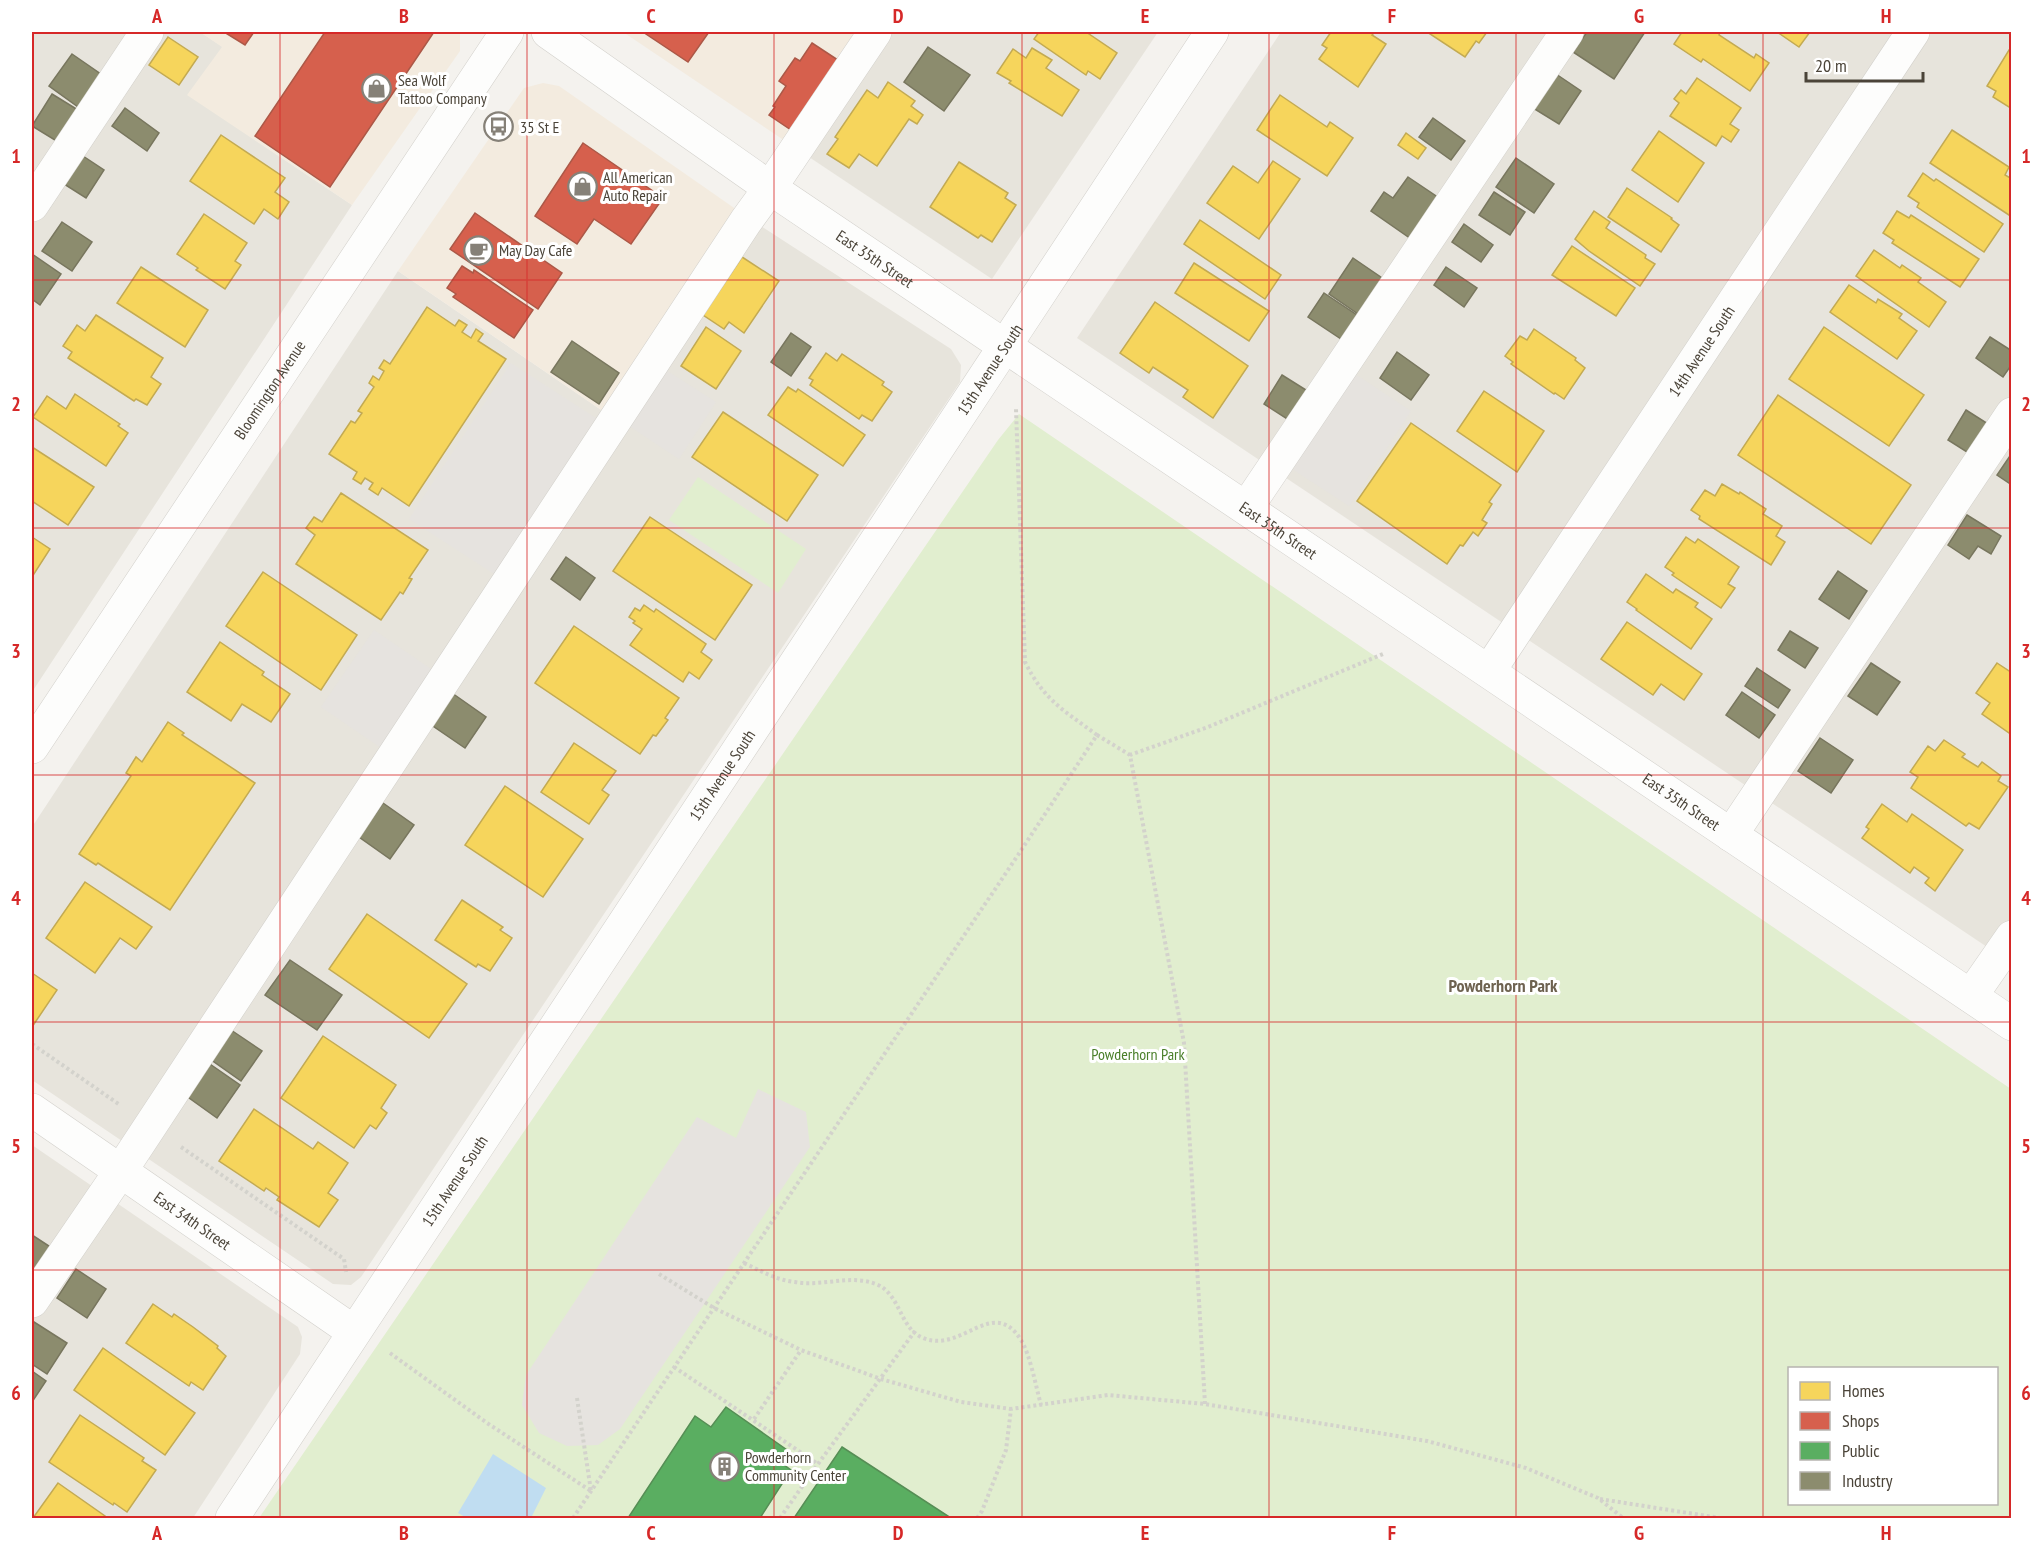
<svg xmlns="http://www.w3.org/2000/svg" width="2043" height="1550" font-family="'PT Sans Narrow',sans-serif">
<rect width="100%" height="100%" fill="#f4f2ee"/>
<g fill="#e7e4dc">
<path d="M32,32H200L223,47L188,95L352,205L32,692Z"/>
<path d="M889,32H1158L992,279L806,155Z"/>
<path d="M1281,32H2011V963L1077,338Z"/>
<path d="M750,219L951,349L961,365L960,382L361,1277L351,1285L333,1284L32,1080V827L398,271L610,416Z"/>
<path d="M32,1145L298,1327L302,1337L300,1354L193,1518H32Z"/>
</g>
<g fill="#f3ebdf">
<path d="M200,32H460V51L352,205L187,95L222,47Z"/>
<path d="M623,32H889L806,155Z"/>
<path d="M543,83L559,86L750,219L610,416L398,271L524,88Z"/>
</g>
<g fill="#e1eecf" fill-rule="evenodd">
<path d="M1019,414L2011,1089V1518H259L998,440ZM1790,1368H1996V1504H1790Z"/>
<path d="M698,477L806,549L778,593L669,520Z"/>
</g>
<g fill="#e6e3df">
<path d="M511,363L596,418L494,574L409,519Z"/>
<path d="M666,370L716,402L679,459L629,426Z"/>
<path d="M1355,374L1411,411L1349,506L1292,469Z"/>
<path d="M374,630L437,673L384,750L321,707Z"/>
<path d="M758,1089L806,1112L810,1147L620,1429L598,1445L567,1446L539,1433L522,1405L526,1375L697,1117L736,1138Z"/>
</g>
<path fill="#c0ddf1" d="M493,1454L546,1488L532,1516L535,1518H467L458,1513Z"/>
<g fill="#f6d55c" stroke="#c3aa52" stroke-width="1.5">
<path d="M1039,32H1086L1117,53L1100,79L1088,71L1086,75L1034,39Z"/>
<path d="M1331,32H1375L1372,35L1386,44L1358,87L1319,59L1327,48L1322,45Z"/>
<path d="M1427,32H1487L1479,43L1476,41L1465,57Z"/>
<path d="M1682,32H1720L1719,35L1754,58L1756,54L1769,63L1750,91L1703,59L1701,62L1674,44Z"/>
<path d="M1777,32H1810L1799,47Z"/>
<path d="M168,37L198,57L179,85L149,65Z"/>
<path d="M1032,48L1052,60L1046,68L1079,90L1062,116L1009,83L1011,81L997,73L1013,49L1026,58Z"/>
<path d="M2009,50L2012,52V109L1993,97L1996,91L1987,86Z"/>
<path d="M1697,78L1741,108L1730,124L1739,130L1731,142L1722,136L1716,146L1670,116L1679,103L1674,99L1681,90L1686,94Z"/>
<path d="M888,82L915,101L911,106L923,115L917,124L909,119L877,166L859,154L849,168L827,154L838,139L835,137L867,90L878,98Z"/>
<path d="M1280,95L1327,127L1330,122L1353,138L1327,176L1257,130Z"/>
<path d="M1952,130L2009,167L2005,175L2012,179V217L1930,163Z"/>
<path d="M1659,131L1704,163L1678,202L1632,170Z"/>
<path d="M1406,133L1426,148L1418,159L1398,145Z"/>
<path d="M221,135L285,178L275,192L289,202L278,219L264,209L254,224L190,181Z"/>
<path d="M1273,161L1300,179L1259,239L1207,203L1233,166L1258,183Z"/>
<path d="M959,162L1008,193L1005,198L1016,205L992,242L981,235L978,238L930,207Z"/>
<path d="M1923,173L1934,181L1936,179L2003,224L1984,252L1917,207L1919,203L1908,196Z"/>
<path d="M1627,188L1672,218L1671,219L1679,225L1661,252L1608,217Z"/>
<path d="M1594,211L1610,222L1606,228L1646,255L1645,258L1655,264L1640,286L1589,251L1575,239Z"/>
<path d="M1897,211L1909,218L1911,215L1979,259L1960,287L1892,243L1894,240L1883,233Z"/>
<path d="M204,214L247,243L235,261L241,265L225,289L196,270L198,268L177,254Z"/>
<path d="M1200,220L1281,275L1265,299L1184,244Z"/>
<path d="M1572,246L1635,288L1616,316L1552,275Z"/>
<path d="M1874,250L1900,268L1902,265L1921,278L1918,282L1946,302L1929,327L1856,276Z"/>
<path d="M742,257L779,281L744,333L729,322L724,329L703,315Z"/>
<path d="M1194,263L1269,311L1249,341L1175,293Z"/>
<path d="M141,267L208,310L185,347L117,303Z"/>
<path d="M1849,285L1876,303L1878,299L1902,314L1899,318L1917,331L1897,359L1830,312Z"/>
<path d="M1155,302L1248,366L1213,418L1183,397L1188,390L1153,367L1149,373L1120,353Z"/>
<path d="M427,307L455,326L459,320L467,325L462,332L471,338L476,329L483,334L478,341L506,359L409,506L382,488L378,495L369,489L373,483L365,478L361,484L353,479L357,472L329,454L351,421L355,423L362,413L358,411L374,387L369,383L373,376L379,380L384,371L379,368L384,360L390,364Z"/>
<path d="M96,315L163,358L151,377L161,384L147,405L136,399L134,401L68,358L72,352L63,346L77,325L85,331Z"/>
<path d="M706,327L741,351L716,389L681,366Z"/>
<path d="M1824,327L1924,395L1889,446L1789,379Z"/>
<path d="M1534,329L1576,358L1575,360L1585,368L1564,399L1555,393L1554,394L1511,364L1513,362L1505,356L1520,336L1527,340Z"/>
<path d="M826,353L837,361L842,354L884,382L882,385L892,392L872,421L862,415L859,419L810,385L813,380L809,378Z"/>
<path d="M788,387L796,392L798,389L865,435L843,466L768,415Z"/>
<path d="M1484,391L1544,431L1517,472L1457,431Z"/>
<path d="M75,394L120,424L118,426L128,433L106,466L33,417L47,396L66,409Z"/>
<path d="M1778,395L1911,485L1871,544L1738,455Z"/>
<path d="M723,412L818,475L787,521L692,457Z"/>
<path d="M1411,423L1501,485L1489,502L1492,504L1482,520L1487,523L1478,536L1473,532L1463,546L1460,545L1447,564L1357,501Z"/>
<path d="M32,447L94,487L68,525L32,501Z"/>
<path d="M1722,484L1739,494L1740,492L1766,509L1763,514L1782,526L1776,536L1785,542L1771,565L1699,519L1700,516L1691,510L1705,490L1715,496Z"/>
<path d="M341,493L428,550L409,578L412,579L403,594L400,592L381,620L296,564L315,535L306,528L314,517L322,522Z"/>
<path d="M650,517L752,585L715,640L613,571Z"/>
<path d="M32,537L50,549L32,577Z"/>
<path d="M1686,537L1695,543L1698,539L1739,567L1728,584L1735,588L1721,608L1672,575L1674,573L1665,567Z"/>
<path d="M263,572L357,635L321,690L226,626Z"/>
<path d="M1646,574L1673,593L1676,589L1698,603L1695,607L1712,619L1691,649L1636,610L1637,609L1627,602Z"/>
<path d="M644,605L654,612L656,609L706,644L701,652L712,660L699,679L689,672L683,682L630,645L642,629L633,623L635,621L629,617L635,608L640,611Z"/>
<path d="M1627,622L1702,674L1684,700L1661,684L1653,695L1601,659Z"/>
<path d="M574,626L679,698L665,718L668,720L656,736L653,735L640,754L535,683Z"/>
<path d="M220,642L264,672L262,675L290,694L271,722L242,704L231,721L187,692Z"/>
<path d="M1997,663L2012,673V735L1982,714L1990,703L1976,693Z"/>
<path d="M168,722L184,733L182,735L255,783L170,910L98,863L96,865L79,854L131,776L126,773L136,757L142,762Z"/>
<path d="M1944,740L1965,754L1962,757L1978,767L1982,762L2001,776L1998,781L2008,787L1979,829L1969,823L1966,826L1911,788L1918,777L1910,772L1928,746L1935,751Z"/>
<path d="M574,743L616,771L602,790L609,795L589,824L541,792Z"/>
<path d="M505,786L583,839L543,897L465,845Z"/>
<path d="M1882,804L1907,822L1912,814L1963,850L1935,891L1925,883L1929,878L1914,867L1910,873L1862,838L1869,829L1866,827Z"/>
<path d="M85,882L152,927L136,949L120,938L95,973L46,938Z"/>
<path d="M462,900L503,927L500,930L512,938L490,971L478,964L476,967L435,940Z"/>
<path d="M367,914L467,984L429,1038L329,969Z"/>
<path d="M32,973L57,990L32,1027Z"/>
<path d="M323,1036L396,1085L381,1108L387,1113L376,1129L370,1125L354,1148L281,1098Z"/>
<path d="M254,1109L313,1149L318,1142L348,1163L328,1193L338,1200L319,1227L277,1200L279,1197L266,1188L264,1191L219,1161Z"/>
<path d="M153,1304L172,1317L174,1314L193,1327L218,1346L217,1348L226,1356L203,1390L191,1382L189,1386L126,1343Z"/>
<path d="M103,1348L195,1413L165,1455L74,1390Z"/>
<path d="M80,1415L144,1458L142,1461L156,1470L127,1512L114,1503L113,1505L49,1462Z"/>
<path d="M58,1483L105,1516L104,1518H33Z"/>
</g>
<g fill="#d6604d" stroke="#ac5847" stroke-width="1.5">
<path d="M224,32H254L245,45Z"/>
<path d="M325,32H434L330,187L255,136Z"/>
<path d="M643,32H709L688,62Z"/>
<path d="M812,43L841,62L794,132L769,115L775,107L773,106L786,86L779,81L795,58L800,61Z"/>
<path d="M583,143L663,198L631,244L594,219L577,244L535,216Z"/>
<path d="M475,213L562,273L538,309L450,249Z"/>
<path d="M462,266L473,273L474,270L533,310L514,338L453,297L456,294L447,288Z"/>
</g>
<g fill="#5aae61" stroke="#568e55" stroke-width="1.5">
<path d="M726,1407L787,1450L780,1462L791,1470L760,1518H628L695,1416L711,1427Z"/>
<path d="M842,1447L951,1518H794Z"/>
</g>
<g fill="#8c8c6e" stroke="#78765e" stroke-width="1.5">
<path d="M1587,32H1645L1614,79L1573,52Z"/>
<path d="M928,47L970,75L944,111L904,82Z"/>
<path d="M72,54L108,79L85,112L49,86Z"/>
<path d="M1556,74L1581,91L1559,124L1533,108Z"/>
<path d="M52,94L83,113L63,145L32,126Z"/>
<path d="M125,108L159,133L147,151L112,126Z"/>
<path d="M1433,118L1465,141L1451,160L1419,137Z"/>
<path d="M83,156L104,170L86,198L64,184Z"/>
<path d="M1516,158L1554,184L1534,213L1496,187Z"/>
<path d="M1408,177L1442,200L1414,241L1371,211L1384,192L1393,198Z"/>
<path d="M1494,192L1525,212L1510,235L1479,215Z"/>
<path d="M62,222L92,242L72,271L42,251Z"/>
<path d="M1464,224L1493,245L1481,262L1452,242Z"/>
<path d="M32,254L61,274L40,305L32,299Z"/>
<path d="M1353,258L1385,280L1361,316L1329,294Z"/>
<path d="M1446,267L1477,288L1464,307L1434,285Z"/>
<path d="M1324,293L1357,315L1341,339L1308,317Z"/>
<path d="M791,333L811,347L791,376L771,362Z"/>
<path d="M1990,337L2012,351V364L2003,377L1976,358Z"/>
<path d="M572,341L619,373L599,404L551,372Z"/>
<path d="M1397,352L1429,375L1411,400L1380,378Z"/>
<path d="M1282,375L1314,395L1295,424L1264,404Z"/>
<path d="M1966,410L1996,429L1978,459L1948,440Z"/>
<path d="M2012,453V485L1997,475Z"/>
<path d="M1967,515L2001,536L1991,554L1978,546L1969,559L1948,545Z"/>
<path d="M566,557L595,578L580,600L551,579Z"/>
<path d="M1838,571L1867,591L1849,619L1819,599Z"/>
<path d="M1790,631L1818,648L1805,668L1778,650Z"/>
<path d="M1871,663L1900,682L1877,715L1848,696Z"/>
<path d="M1757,668L1790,690L1778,708L1745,686Z"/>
<path d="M1742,692L1775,715L1759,738L1726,715Z"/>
<path d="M452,693L486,717L465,748L430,724Z"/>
<path d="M1820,738L1853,760L1831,793L1798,771Z"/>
<path d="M383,803L414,825L390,859L359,837Z"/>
<path d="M290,960L342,995L317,1030L265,995Z"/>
<path d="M231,1030L262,1051L241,1081L210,1059Z"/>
<path d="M207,1062L240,1085L217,1118L185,1095Z"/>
<path d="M32,1235L55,1250L32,1282Z"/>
<path d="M76,1269L106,1289L87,1318L57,1298Z"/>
<path d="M34,1322L67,1343L47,1374L32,1364V1327Z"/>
<path d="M32,1371L46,1381L32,1402Z"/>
</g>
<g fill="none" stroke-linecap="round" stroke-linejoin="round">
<defs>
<g id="minor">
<path id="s1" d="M548,32L770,188L2012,1024"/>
<path d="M32,205L147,32"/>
<path d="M1247,507L1567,32"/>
<path id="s2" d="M1489,671L1913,32"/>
<path id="s3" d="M32,747L507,32"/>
<path d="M1731,835L2012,414"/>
<path d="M1971,996L2012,937"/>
<path id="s4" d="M32,1110L354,1332"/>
<path d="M32,1301L120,1172L746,221L770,188L875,32"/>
<path id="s5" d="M232,1518L1212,32"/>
</g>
</defs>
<use href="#minor" stroke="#d2d0cb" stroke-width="34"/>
<g stroke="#d3d2cc" stroke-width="4" stroke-dasharray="3 3" stroke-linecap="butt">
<path d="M1097,735L1130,755"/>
<path d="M32,1044L120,1105"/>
<path d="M181,1147L344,1259L346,1272"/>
<path d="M744,1263C761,1271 776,1280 795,1282C822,1287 850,1274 876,1284C901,1294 899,1328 923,1338C962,1354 993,1295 1021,1340C1030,1354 1036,1387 1041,1405"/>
<path d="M659,1274L714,1308L801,1350L881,1379L961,1402L1011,1409"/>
<path d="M390,1353L487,1423L591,1491"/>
<path d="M674,1367L818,1464"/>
<path d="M577,1398L591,1491"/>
<path d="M1205,1404L1184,1043L1130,755L1208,727L1383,654"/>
<path d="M754,1419L801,1350"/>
<path d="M1600,1499L1720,1518"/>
<path d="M573,1518L1018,855L1097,735C1063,710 1044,700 1025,662L1016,409"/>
<path d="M780,1518L818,1464L915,1331"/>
<path d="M977,1518L982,1511L1006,1450L1011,1409L1108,1395L1205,1404L1427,1441L1526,1468L1598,1498L1623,1518"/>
</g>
<use href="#minor" stroke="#fdfdfc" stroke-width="33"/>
</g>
<path fill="none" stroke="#d62828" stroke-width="1.5" stroke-opacity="0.55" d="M280,32V1518M527,32V1518M774,32V1518M1022,32V1518M1269,32V1518M1516,32V1518M1763,32V1518M32,280H2012M32,528H2012M32,775H2012M32,1022H2012M32,1270H2012"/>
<defs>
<symbol id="shop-ring" viewBox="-11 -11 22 22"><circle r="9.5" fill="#fff" stroke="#868178" stroke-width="1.5"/><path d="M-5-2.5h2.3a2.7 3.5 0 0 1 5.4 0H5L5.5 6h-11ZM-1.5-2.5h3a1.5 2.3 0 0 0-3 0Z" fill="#868178"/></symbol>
<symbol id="bus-ring" viewBox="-11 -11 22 22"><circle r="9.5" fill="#fff" stroke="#868178" stroke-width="1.5"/><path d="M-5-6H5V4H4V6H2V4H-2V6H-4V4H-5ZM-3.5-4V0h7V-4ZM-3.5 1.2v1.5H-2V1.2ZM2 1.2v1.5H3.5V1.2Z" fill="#868178"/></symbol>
<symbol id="cafe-ring" viewBox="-11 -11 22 22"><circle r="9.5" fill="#fff" stroke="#868178" stroke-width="1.5"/><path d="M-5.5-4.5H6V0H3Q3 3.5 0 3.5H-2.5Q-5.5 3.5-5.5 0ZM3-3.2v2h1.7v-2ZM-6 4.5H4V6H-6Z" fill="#868178"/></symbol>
<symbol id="building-ring" viewBox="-11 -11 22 22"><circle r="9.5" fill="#fff" stroke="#868178" stroke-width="1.5"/><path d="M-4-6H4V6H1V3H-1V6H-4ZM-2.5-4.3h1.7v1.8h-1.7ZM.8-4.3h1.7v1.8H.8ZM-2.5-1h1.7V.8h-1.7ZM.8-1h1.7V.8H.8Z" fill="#868178"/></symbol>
</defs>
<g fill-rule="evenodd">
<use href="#shop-ring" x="360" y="72" width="33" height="33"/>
<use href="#bus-ring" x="482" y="110" width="33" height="33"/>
<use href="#shop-ring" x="566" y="170" width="33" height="33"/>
<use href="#cafe-ring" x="462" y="234" width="33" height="33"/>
<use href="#building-ring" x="708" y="1450" width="33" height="33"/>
</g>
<g text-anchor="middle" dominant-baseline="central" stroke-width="6" stroke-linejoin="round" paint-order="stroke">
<g font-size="16" fill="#4b4439" stroke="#fff" text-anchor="start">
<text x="398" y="80">Sea Wolf<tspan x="398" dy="18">Tattoo Company</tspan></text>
<text x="520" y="127">35 St E</text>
<text x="603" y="177">All American<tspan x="603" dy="18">Auto Repair</tspan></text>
<text x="499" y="250">May Day Cafe</text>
<text x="745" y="1457">Powderhorn<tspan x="745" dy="18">Community Center</tspan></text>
</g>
<g font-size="16" fill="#4b4439" stroke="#fff">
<text stroke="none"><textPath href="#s1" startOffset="398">East 35th Street</textPath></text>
<text stroke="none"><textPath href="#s2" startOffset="384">14th Avenue South</textPath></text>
<text stroke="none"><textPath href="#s5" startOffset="1376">15th Avenue South</textPath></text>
<text stroke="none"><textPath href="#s3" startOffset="429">Bloomington Avenue</textPath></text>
<text stroke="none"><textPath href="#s1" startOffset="884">East 35th Street</textPath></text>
<text stroke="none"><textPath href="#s5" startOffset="890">15th Avenue South</textPath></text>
<text stroke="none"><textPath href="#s1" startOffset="1370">East 35th Street</textPath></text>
<text stroke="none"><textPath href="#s5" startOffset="404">15th Avenue South</textPath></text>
<text stroke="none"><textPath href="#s4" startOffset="195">East 34th Street</textPath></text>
</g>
<g font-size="16" fill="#4a7f2a" stroke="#fff">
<text x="1138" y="1054">Powderhorn Park</text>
</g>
<g font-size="18" font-weight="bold" fill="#6e6250" stroke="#fff">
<text x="1503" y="985">Powderhorn Park</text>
</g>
</g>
<rect width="2043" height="1550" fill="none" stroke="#ffffff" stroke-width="66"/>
<rect x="1788" y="1367" width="210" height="138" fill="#ffffff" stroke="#b7b4b0" stroke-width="1.5"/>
<rect x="1800" y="1382" width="30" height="18" fill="#f6d55c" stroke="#b7b4b0" stroke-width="1.5"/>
<text x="1842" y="1397" font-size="18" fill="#4b4439">Homes</text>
<rect x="1800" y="1412" width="30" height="18" fill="#d6604d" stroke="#b7b4b0" stroke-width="1.5"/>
<text x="1842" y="1427" font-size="18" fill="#4b4439">Shops</text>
<rect x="1800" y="1442" width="30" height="18" fill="#5aae61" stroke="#b7b4b0" stroke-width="1.5"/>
<text x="1842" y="1457" font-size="18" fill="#4b4439">Public</text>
<rect x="1800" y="1472" width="30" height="18" fill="#8c8c6e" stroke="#b7b4b0" stroke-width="1.5"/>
<text x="1842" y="1487" font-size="18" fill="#4b4439">Industry</text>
<path d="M1806 72v9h117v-9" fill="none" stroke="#4b4439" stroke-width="3"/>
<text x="1815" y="72" font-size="18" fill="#4b4439" stroke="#ffffff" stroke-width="4.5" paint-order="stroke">20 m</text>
<rect x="33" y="33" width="1977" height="1484" fill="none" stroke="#d62828" stroke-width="2"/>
<g font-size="20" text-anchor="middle" font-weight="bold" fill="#d62828">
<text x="157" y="23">A</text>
<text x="404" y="23">B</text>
<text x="651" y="23">C</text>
<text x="898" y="23">D</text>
<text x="1145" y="23">E</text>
<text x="1392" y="23">F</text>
<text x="1639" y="23">G</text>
<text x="1886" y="23">H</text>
<text x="16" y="163">1</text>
<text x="2026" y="163">1</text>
<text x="16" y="411">2</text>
<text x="2026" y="411">2</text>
<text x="16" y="658">3</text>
<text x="2026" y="658">3</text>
<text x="16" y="905">4</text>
<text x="2026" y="905">4</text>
<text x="16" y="1153">5</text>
<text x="2026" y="1153">5</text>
<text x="16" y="1400">6</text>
<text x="2026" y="1400">6</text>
<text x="157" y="1540">A</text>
<text x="404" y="1540">B</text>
<text x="651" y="1540">C</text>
<text x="898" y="1540">D</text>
<text x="1145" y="1540">E</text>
<text x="1392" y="1540">F</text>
<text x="1639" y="1540">G</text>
<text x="1886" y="1540">H</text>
</g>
</svg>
